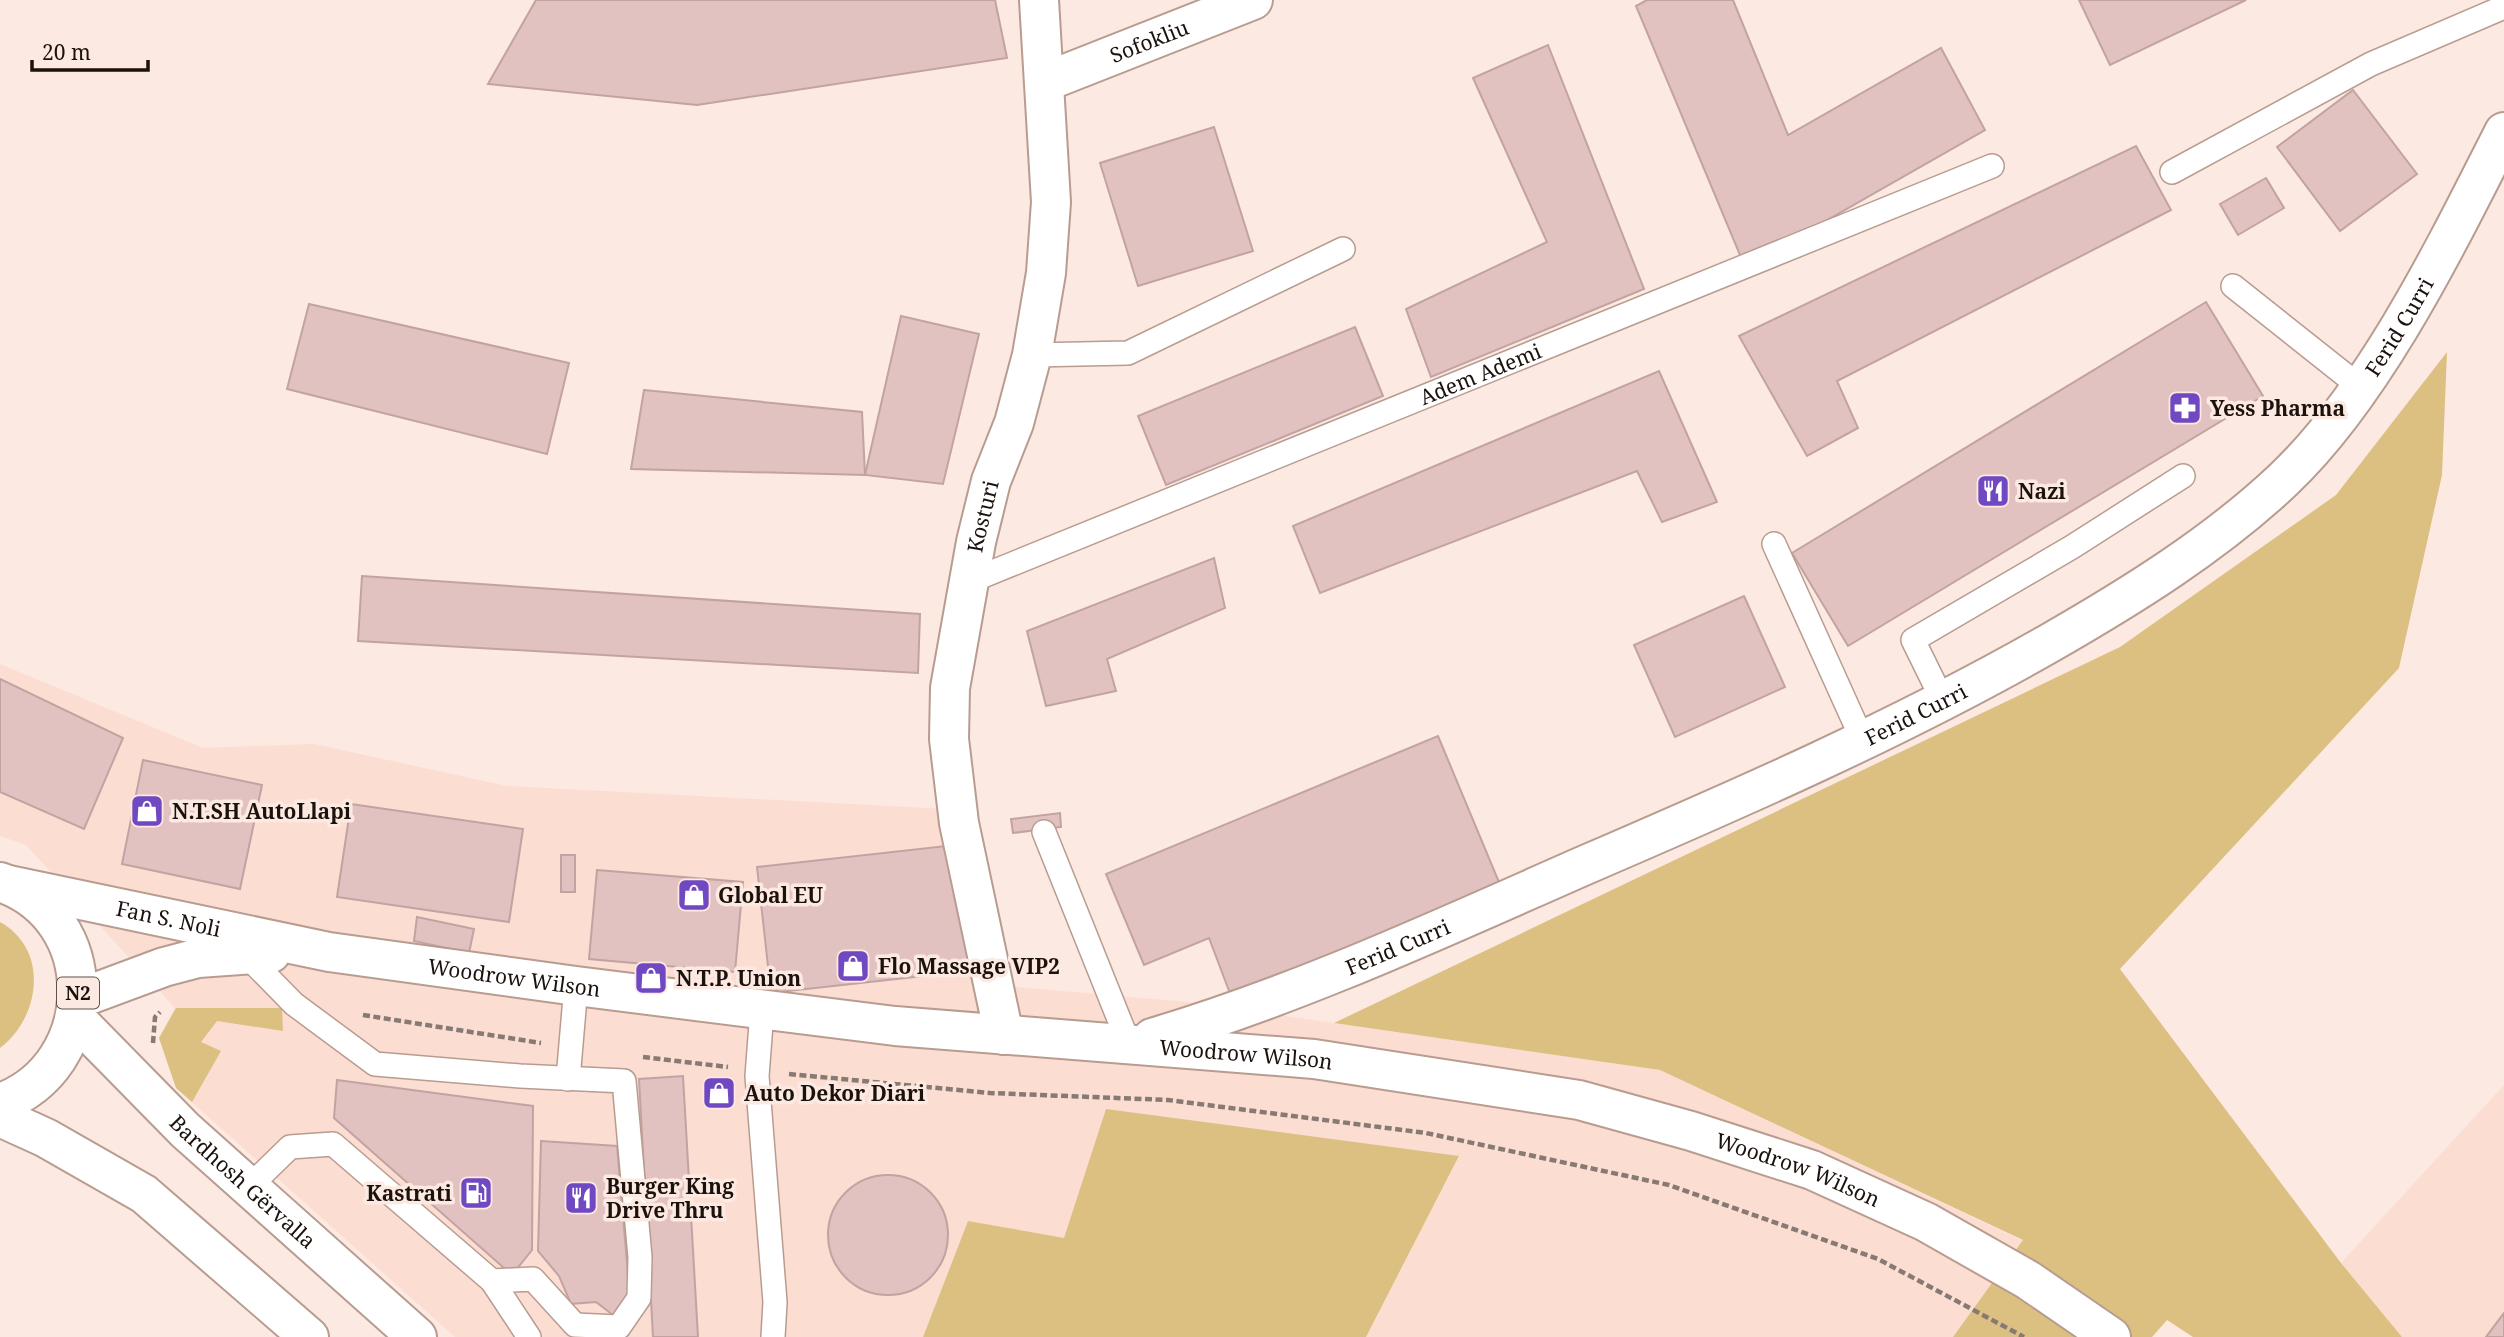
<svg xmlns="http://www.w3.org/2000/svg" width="2504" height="1337" font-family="'Noto Serif',serif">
<rect width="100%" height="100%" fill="#fce9e2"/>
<g fill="#fcddd1">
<path d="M0,664L203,748L314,744L507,786L965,810L994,985L1188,1002L1660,1070L2023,1241L1953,1337H1366L1459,1157L1064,1239L968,1221L923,1337H455L176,1088L159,1038L175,1008L26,845L0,836Z"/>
<path d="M2504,1085V1337H2402L2341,1263Z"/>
</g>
<g fill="#dbc082">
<path d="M2447,352L2442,475L2399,668L2120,969L2341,1263L2402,1337H2193L2167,1320L2152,1337H1953L2023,1240L1660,1070L1334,1023L2120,647L2336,495Z"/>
<path d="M0,922C50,950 40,1018 0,1048Z"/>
<path d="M176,1008H282L283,1031L217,1021L201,1042L221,1051L192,1102L176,1088L159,1038Z"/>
<path d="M1106,1109L1459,1156L1366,1337H923L968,1221L1064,1238Z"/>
</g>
<g fill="#e2c2c0" stroke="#c2a3a1" stroke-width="2">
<path d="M536,0H995L1007,58L697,105L488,84Z"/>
<path d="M1647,0H1733L1788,135L1941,48L1985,130L1745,267L1636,6Z"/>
<path d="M2079,0H2246L2110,65Z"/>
<path d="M1548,45L1644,289L1431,377L1406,309L1547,242L1473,78Z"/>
<path d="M2353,90L2417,174L2340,231L2277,147Z"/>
<path d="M1214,127L1253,251L1138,286L1100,163Z"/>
<path d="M2136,146L2171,210L1837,381L1858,428L1807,456L1739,336Z"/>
<path d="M2266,178L2284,208L2238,235L2220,204Z"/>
<path d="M2206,302L2263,396L1848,646L1792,553Z"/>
<path d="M309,304L569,363L547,454L287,389Z"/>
<path d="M901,316L979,334L943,484L865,475Z"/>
<path d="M1355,327L1383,396L1166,485L1138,416Z"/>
<path d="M1659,371L1717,502L1662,522L1637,471L1320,593L1293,526Z"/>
<path d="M644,390L862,412L865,475L631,469Z"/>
<path d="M1214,558L1225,608L1107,659L1116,691L1046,706L1027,631Z"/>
<path d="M362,576L920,614L918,673L358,641Z"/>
<path d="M1744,596L1785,687L1675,737L1634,645Z"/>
<path d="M0,679L123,738L84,829L0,792Z"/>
<path d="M1438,736L1501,887L1234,1004L1209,938L1144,965L1106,874Z"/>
<path d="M143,760L262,785L240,889L122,864Z"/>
<path d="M351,804L523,829L509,922L337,897Z"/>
<path d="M1060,813L1061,827L1013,833L1011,819Z"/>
<path d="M964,844L977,970L771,993L757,867Z"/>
<rect x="561" y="855" width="14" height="37"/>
<path d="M597,870L743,882L735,972L589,959Z"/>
<path d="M417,917L474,929L469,953L414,941Z"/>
<path d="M683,1076L698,1337H653L639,1079Z"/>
<path d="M337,1080L533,1106L532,1250L512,1275L334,1118Z"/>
<path d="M541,1141L617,1146L630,1298L617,1318L596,1302L571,1304L559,1276L538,1251Z"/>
<circle cx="888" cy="1235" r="60"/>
<path d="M2504,1313V1337H2486Z"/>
</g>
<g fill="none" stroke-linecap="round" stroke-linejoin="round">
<defs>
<g id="lane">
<path d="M2172,172L2371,64L2504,7"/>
<path d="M2233,286L2359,386"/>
<path d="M1032,355L1128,353L1343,249"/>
<path d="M1774,544L1863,741"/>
<path id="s1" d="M968,582L1992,166"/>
<path d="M1943,701L1913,640L2072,547L2183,476"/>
<path d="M1044,832L1129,1044"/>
<path d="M245,954L294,1004L375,1064L520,1076L624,1081L640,1257L639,1298L619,1327L575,1325L533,1279L492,1281"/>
<path d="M762,1011L757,1076L775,1302L773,1337"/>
<path d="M568,1079L576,986"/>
<path d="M250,1186L290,1147L333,1144L492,1281L529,1337"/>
</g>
<g id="street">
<path id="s2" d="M1045,82L1253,0"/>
<path id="s3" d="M1004,1035L959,823L949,739L950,688L976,542L991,481L1014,423L1032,355L1046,273L1051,202L1039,0"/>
</g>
<g id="secondary">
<path id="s4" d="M9,885L329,952L576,986L895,1026L1314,1059L1579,1100L1691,1131L1812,1170L1926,1222L2028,1280L2111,1337"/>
<path d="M78,999L164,967L198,958L271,953"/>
<path id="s5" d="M1152,1038C1300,994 1442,928 1583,866C1741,798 1899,729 2048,644C2130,597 2214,545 2283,480C2375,393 2447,244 2504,132"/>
</g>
<g id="highway">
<path d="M0,882C105,917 101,1067 0,1103"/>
<path id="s6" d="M76,1019L185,1130L417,1337"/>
<path d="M0,1117L46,1138L144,1194L309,1337"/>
</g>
</defs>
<use href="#lane" stroke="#b89c90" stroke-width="26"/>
<use href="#street" stroke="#b89c90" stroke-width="42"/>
<use href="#secondary" stroke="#b89c90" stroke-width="42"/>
<use href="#highway" stroke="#b89c90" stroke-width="42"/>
<g stroke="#877974" stroke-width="4.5" stroke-dasharray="7 3.5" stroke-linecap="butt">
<path d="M363,1015L541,1043"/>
<path d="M153,1043L155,1017L160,1012"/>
<path d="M643,1057L728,1067"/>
<path d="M789,1074L990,1093L1168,1100L1426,1133L1669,1185L1878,1259L2024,1337"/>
</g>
<use href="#lane" stroke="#fff" stroke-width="23"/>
<use href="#street" stroke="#fff" stroke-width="38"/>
<use href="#secondary" stroke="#fff" stroke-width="38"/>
<use href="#highway" stroke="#fff" stroke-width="38"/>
</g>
<defs>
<symbol id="pharmacy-square" viewBox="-11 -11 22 22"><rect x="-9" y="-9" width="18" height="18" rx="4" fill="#7048c1" stroke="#fce9e2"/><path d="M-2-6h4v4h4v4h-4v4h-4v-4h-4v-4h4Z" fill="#fff"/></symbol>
<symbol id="restaurant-square" viewBox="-11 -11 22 22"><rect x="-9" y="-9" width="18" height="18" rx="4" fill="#7048c1" stroke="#fce9e2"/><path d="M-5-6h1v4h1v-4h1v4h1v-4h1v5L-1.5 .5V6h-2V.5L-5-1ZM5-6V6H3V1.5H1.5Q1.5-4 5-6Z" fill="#fff"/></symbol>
<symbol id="shop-square" viewBox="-11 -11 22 22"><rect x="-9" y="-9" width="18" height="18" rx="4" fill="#7048c1" stroke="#fce9e2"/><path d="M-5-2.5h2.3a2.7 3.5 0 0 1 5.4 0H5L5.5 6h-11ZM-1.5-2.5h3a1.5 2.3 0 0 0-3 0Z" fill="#fff"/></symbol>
<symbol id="fuel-square" viewBox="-11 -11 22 22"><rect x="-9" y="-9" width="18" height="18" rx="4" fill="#7048c1" stroke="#fce9e2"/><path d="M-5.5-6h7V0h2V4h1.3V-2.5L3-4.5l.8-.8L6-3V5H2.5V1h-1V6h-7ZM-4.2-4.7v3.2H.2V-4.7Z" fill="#fff"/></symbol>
</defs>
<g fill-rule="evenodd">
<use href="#pharmacy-square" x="2166" y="389" width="38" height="38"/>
<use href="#restaurant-square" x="1974" y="472" width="38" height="38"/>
<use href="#shop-square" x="128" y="792" width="38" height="38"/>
<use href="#shop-square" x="675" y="876" width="38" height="38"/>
<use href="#shop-square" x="834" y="947" width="38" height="38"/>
<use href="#shop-square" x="632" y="959" width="38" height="38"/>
<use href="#shop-square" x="700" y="1074" width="38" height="38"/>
<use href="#fuel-square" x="457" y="1174" width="38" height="38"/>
<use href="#restaurant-square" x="562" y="1179" width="38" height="38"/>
</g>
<g text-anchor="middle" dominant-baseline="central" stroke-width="7" stroke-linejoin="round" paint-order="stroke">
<rect fill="#fce9e2" stroke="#5e524d" stroke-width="2" x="57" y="977.5" width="42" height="31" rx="5"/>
<g font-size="19" font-weight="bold" fill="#1b110d">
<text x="78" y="993">N2</text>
</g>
<g font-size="21" fill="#1b110d" stroke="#fce9e2">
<text stroke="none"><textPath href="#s2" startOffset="112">Sofokliu</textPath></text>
<text stroke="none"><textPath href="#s5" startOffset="1460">Ferid Curri</textPath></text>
<text stroke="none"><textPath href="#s1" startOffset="553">Adem Ademi</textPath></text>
<text stroke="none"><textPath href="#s3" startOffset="527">Kosturi</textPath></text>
<text stroke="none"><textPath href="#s5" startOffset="830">Ferid Curri</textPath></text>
<text stroke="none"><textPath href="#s4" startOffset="163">Fan S. Noli</textPath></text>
<text stroke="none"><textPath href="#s5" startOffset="262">Ferid Curri</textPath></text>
<text stroke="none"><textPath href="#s4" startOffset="514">Woodrow Wilson</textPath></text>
<text stroke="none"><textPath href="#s4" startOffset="1250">Woodrow Wilson</textPath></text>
<text stroke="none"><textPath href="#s4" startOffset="1816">Woodrow Wilson</textPath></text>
<text stroke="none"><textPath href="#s6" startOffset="233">Bardhosh Gërvalla</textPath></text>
</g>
<g font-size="21" font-weight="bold" fill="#1b110d" stroke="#fce9e2" text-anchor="start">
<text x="2210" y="408">Yess Pharma</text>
<text x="2018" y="491">Nazi</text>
<text x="172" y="811">N.T.SH AutoLlapi</text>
<text x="718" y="895">Global EU</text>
<text x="878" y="966">Flo Massage VIP2</text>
<text x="676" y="978">N.T.P. Union</text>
<text x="744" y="1093">Auto Dekor Diari</text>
<text x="606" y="1186">Burger King<tspan x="606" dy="24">Drive Thru</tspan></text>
<text x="452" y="1193" text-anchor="end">Kastrati</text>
</g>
</g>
<path d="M32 60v10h116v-10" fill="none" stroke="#1b110d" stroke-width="3.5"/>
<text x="42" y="60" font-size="21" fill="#1b110d" stroke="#fce9e2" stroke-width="5" paint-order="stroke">20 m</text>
</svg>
